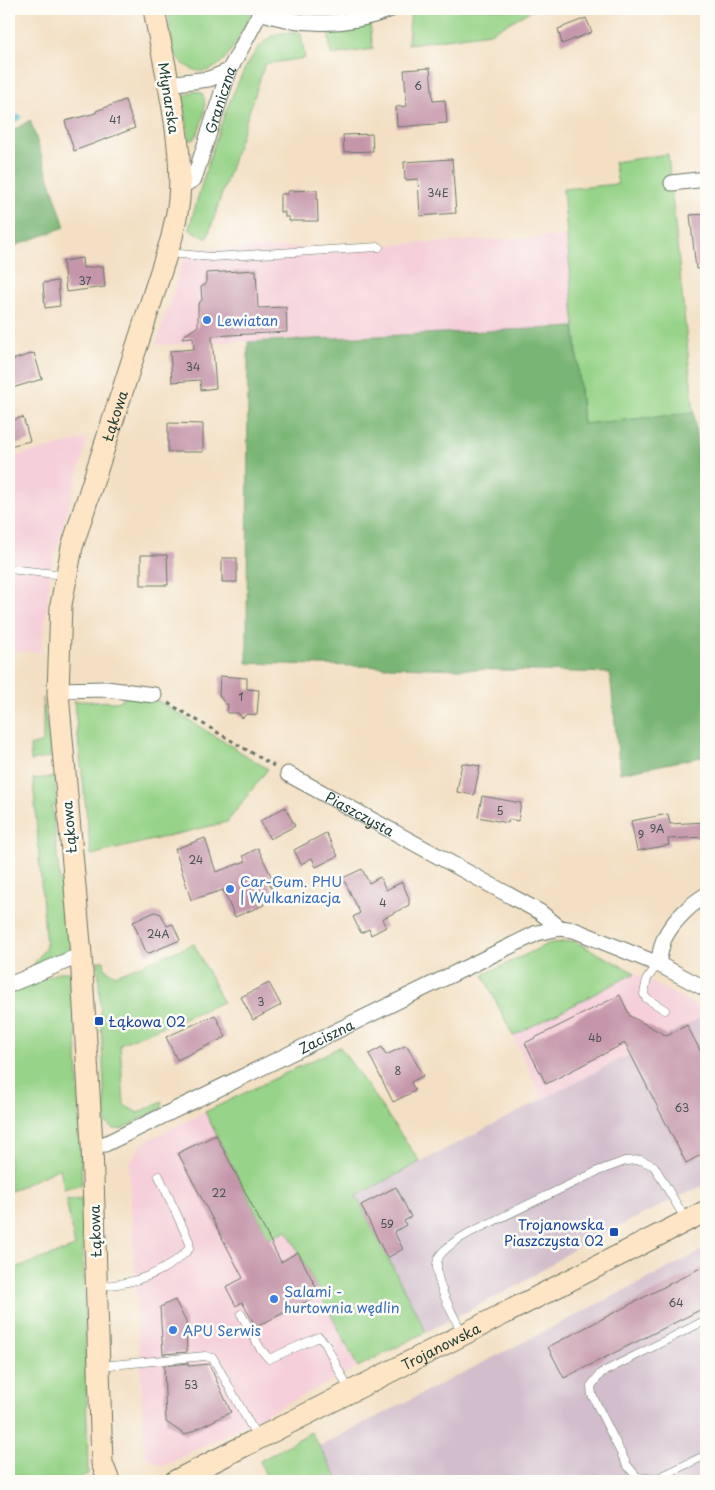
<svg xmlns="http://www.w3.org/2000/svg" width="715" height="1490" font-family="'Playpen Sans',sans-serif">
<rect width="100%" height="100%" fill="#fdfcf7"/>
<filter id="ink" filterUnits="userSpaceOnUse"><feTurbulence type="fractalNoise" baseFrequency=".02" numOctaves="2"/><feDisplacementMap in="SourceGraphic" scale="10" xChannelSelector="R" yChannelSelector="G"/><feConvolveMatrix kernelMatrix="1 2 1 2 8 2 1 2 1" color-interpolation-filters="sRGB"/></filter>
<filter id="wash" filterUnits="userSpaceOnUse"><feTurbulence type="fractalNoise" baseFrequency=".0096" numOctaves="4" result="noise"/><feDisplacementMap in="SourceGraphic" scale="20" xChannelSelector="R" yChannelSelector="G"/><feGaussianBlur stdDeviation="1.12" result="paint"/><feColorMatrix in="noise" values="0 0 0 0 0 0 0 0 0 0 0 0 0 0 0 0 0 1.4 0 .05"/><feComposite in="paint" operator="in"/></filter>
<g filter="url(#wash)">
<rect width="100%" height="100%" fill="#f3e0c4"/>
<g fill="#f5cfd9">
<path d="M567,236L574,327L156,345L187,250L403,244Z"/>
<path d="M88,438L52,564L41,652H9V458Z"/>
<path d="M635,973L706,1011V1015L543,1099L513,1036Z"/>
<path d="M205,1112L269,1238L287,1230L358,1367L162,1467L145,1456L129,1164L141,1144Z"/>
</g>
<g fill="#d1bdcb">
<path d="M706,1015V1184L582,1244L519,1285L426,1332L355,1196Z"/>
<path d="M706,1249V1481H339L319,1446Z"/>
</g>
<g fill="#97d388" stroke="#5b885e">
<path d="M168,9H253C242,30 222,85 190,68C183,64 177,59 174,51C170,39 170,22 168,9Z"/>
<path d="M411,9H534L490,33L408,44Z"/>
<path d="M370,24L373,49L331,55L328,29Z"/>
<path d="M301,33L305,58L265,64L207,239L189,229C201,188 236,51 274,35C281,32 293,33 301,33Z"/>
<path d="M194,91L202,93C209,106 201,129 193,140H189L183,97Z"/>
<path d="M668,154L694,413L583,424L563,189L618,184L614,162Z"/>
<path d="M131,695L155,699L268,769L227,822L91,855L74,701L116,702Z"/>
<path d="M43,698L51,757L31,761L30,746L43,742Z"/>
<path d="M54,777L57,805L52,806L60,882L64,883L70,949L61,955L32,967L46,947L33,779Z"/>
<path d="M574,941L635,973L513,1036L483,975L550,943Z"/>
<path d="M194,944L223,1002L120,1044L124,1105L138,1113L162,1101V1108L121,1129H113L106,1124L98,961H104L105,969L116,975Z"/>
<path d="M59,972H69L74,976L82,1185L64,1190L60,1168L9,1192V994Z"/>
<path d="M340,1047L420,1162L356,1196L426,1332L358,1367L287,1230L269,1239L205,1112Z"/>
<path d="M82,1198L88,1474L72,1481H9V1270L75,1247L66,1200Z"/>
<path d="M311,1432L339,1481H268L260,1461Z"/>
</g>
<g fill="#79b574" stroke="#4c7954">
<path d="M30,120L65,227L9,248V133Z"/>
<path d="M574,327L583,424L694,413L706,548V756L620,773L610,673L247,663L248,342Z"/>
</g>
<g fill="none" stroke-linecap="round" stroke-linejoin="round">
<path stroke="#57c3d1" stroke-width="5.5" d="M9,123L19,117"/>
</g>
<g id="blocks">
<g fill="#c596aa">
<path d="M586,18L592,32L562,44L558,29Z"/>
<path d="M430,68L433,101L445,100L447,123L397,127L396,107L407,106L404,70Z"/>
<path d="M125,100L135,128L74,151L65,121L96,113V111Z"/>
<path d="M372,134L373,151L344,152L343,135Z"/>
<path d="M452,159L456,213L420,216L418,179L405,180L404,162Z"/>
<path d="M317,190L318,221H289V217H285V212H280V194H288V191Z"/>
<path d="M706,214V268L696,269L690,215Z"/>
<path d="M82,258L83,268L103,266L105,287L66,292L63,261Z"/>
<path d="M256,270L258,308L286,307L287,332L212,336L216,388L201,390L200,380L172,382L170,351L194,349L193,337L181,338L198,326V304L202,300L201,287L206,284V273Z"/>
<path d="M58,281L60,306L45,308L43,283Z"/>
<path d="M34,353L42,379L9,389V361Z"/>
<path d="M23,417L30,441L9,446V421Z"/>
<path d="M168,423L203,424V452H168Z"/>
<path d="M141,555H167L168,585H141Z"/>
<rect x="222" y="558" width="15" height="24"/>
<path d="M220,676L247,678V689L259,690L257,715L247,714L242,718L238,713H227L228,704H225L219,695Z"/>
<path d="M462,763L480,766L474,795L457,792Z"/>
<path d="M482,796L521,803L518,821L509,819L508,823L478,817Z"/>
<path d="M285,807L295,826L270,839L260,821Z"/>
<path d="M668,814L670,824L706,822V837L668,839L669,845L637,851L631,821Z"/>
<path d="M326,833L338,856L316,867L312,858L301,864L294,850Z"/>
<path d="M205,838L216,872L246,861L243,856L258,848L272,878L268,880L274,894L262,900L264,905L235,917L223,890L191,900L175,849Z"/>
<path d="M362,869L369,883L380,877L386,890L402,882L409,898V905L382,919L386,927L371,935L369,929L361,933L353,917L360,913L343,878Z"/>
<path d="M155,912L161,914L167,926L173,924L180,940L147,954L133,922Z"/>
<path d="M269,983L281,1005L253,1020L241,997Z"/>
<path d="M620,995L630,1016L667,1036L687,1025L706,1062V1152L686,1163L625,1043L546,1084L525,1043Z"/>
<path d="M215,1015L226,1037L177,1060L166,1037Z"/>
<path d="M405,1046L408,1047L423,1076L411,1082L415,1091L393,1102L369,1054L382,1047L386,1055Z"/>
<path d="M216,1135L281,1262L298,1252L321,1297L303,1303L256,1327L242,1302L236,1306L226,1287L243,1278L178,1153Z"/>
<path d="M396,1187L411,1217L404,1221L406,1225L394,1232L403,1249L387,1258L361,1205Z"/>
<path d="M706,1265V1307L564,1378L548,1347Z"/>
<path d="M175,1300L186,1322L187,1352L163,1354L160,1307Z"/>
<path d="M188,1363V1366L209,1364L231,1412L185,1435L166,1422L164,1366Z"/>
</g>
</g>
</g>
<g filter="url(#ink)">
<use href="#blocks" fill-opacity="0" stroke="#697666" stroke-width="1"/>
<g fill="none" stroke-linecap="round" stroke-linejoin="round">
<defs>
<g id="lane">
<path d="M169,253L212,257L379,247"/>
<path d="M9,569L65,575"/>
<path d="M658,964L647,979L644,994L646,998L665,1010"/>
<path d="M98,1286C132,1285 166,1273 189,1249V1241L159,1176"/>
<path d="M241,1314L260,1348L269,1359L319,1337L325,1343L349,1390"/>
<path d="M706,1320L601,1373L591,1386L592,1395L627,1465L637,1477L656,1479L706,1455"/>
<path d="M462,1333C454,1316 428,1272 440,1255C448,1245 458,1239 469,1233L598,1171L625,1161L641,1160L654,1166L686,1220"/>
<path d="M101,1366L205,1356L213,1358L257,1437"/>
</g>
<g id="street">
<path d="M260,12C302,27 349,26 391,9"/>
<path d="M167,84L209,79L229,71"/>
<path d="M672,183L706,179"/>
<path id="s1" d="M179,188L194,179L229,71L262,9"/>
<path d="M58,690L106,689L154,695"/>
<path id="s2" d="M288,774L540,912L560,928L574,930L658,964L706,989"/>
<path d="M658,964C660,955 661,945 665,937C673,921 691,904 706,895"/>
<path d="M9,985L81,955"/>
<path id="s3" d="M92,1145L105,1144L537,933L560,928"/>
</g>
<g id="secondary">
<path id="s4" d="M109,1481L102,1463L92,1145L81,955L58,693L61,605L72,547L172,237C174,225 178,212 179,199C184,140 164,67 154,9"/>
<path id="s5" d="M175,1481L706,1211"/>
</g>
</defs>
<use href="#lane" stroke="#697666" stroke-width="9"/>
<use href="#street" stroke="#697666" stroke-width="17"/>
<use href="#secondary" stroke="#697666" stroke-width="23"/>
<path stroke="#697666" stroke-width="3" stroke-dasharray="4 4" stroke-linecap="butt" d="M168,703L274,766"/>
<use href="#lane" stroke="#fff" stroke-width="8"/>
<use href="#street" stroke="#fff" stroke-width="15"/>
<use href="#secondary" stroke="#fee5c5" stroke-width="21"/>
</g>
</g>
<g fill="#3f7fe0" stroke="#fdfcf7" stroke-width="2">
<circle cx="207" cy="320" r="5"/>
<circle cx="230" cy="889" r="5"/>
<circle cx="274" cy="1299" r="5"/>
<circle cx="173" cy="1330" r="5"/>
</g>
<g fill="#1a4fb4" stroke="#fdfcf7" stroke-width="2">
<rect x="94" y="1016" width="10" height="10" rx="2.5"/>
<rect x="609" y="1227" width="10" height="10" rx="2.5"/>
</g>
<g text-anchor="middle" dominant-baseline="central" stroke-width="5" stroke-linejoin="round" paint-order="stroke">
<g font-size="11" fill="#485352">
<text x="418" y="85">6</text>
<text x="115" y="119">41</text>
<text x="438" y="192">34E</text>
<text x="85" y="280">37</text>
<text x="193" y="366">34</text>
<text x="241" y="696">1</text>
<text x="500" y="810">5</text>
<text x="657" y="828">9A</text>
<text x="641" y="834">9</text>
<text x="196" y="859">24</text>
<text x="383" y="902">4</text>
<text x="158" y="933">24A</text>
<text x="261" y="1001">3</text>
<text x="595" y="1037">4b</text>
<text x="398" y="1070">8</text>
<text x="682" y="1107">63</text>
<text x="219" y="1192">22</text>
<text x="387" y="1223">59</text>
<text x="676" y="1302">64</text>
<text x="191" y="1384">53</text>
</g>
<g font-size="14" fill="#1f3d34" stroke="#fdfcf7">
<text transform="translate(169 98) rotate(81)">Młynarska</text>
<text stroke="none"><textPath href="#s1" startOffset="101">Graniczna</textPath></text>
<text stroke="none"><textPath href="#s4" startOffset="1076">Łąkowa</textPath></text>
<text stroke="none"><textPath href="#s2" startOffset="82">Piaszczysta</textPath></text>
<text transform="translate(69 827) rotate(-95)">Łąkowa</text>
<text stroke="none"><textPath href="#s3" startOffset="259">Zaciszna</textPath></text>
<text transform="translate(95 1231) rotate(-92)">Łąkowa</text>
<text stroke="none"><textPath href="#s5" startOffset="298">Trojanowska</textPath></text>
</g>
<g font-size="14" fill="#366cbe" stroke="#fdfcf7" text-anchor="start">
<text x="217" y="320">Lewiatan</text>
<text x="240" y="881">Car-Gum. PHU<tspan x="240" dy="16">| Wulkanizacja</tspan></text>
<text x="284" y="1291">Salami -<tspan x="284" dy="16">hurtownia wędlin</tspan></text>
<text x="183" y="1330">APU Serwis</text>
</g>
<g font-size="14" fill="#164399" stroke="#fdfcf7" text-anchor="start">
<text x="109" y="1021">Łąkowa 02</text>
<text x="604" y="1224" text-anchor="end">Trojanowska<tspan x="604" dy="16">Piaszczysta 02</tspan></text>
</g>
</g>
<rect width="715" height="1490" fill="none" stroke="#fdfcf7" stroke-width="30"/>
</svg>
